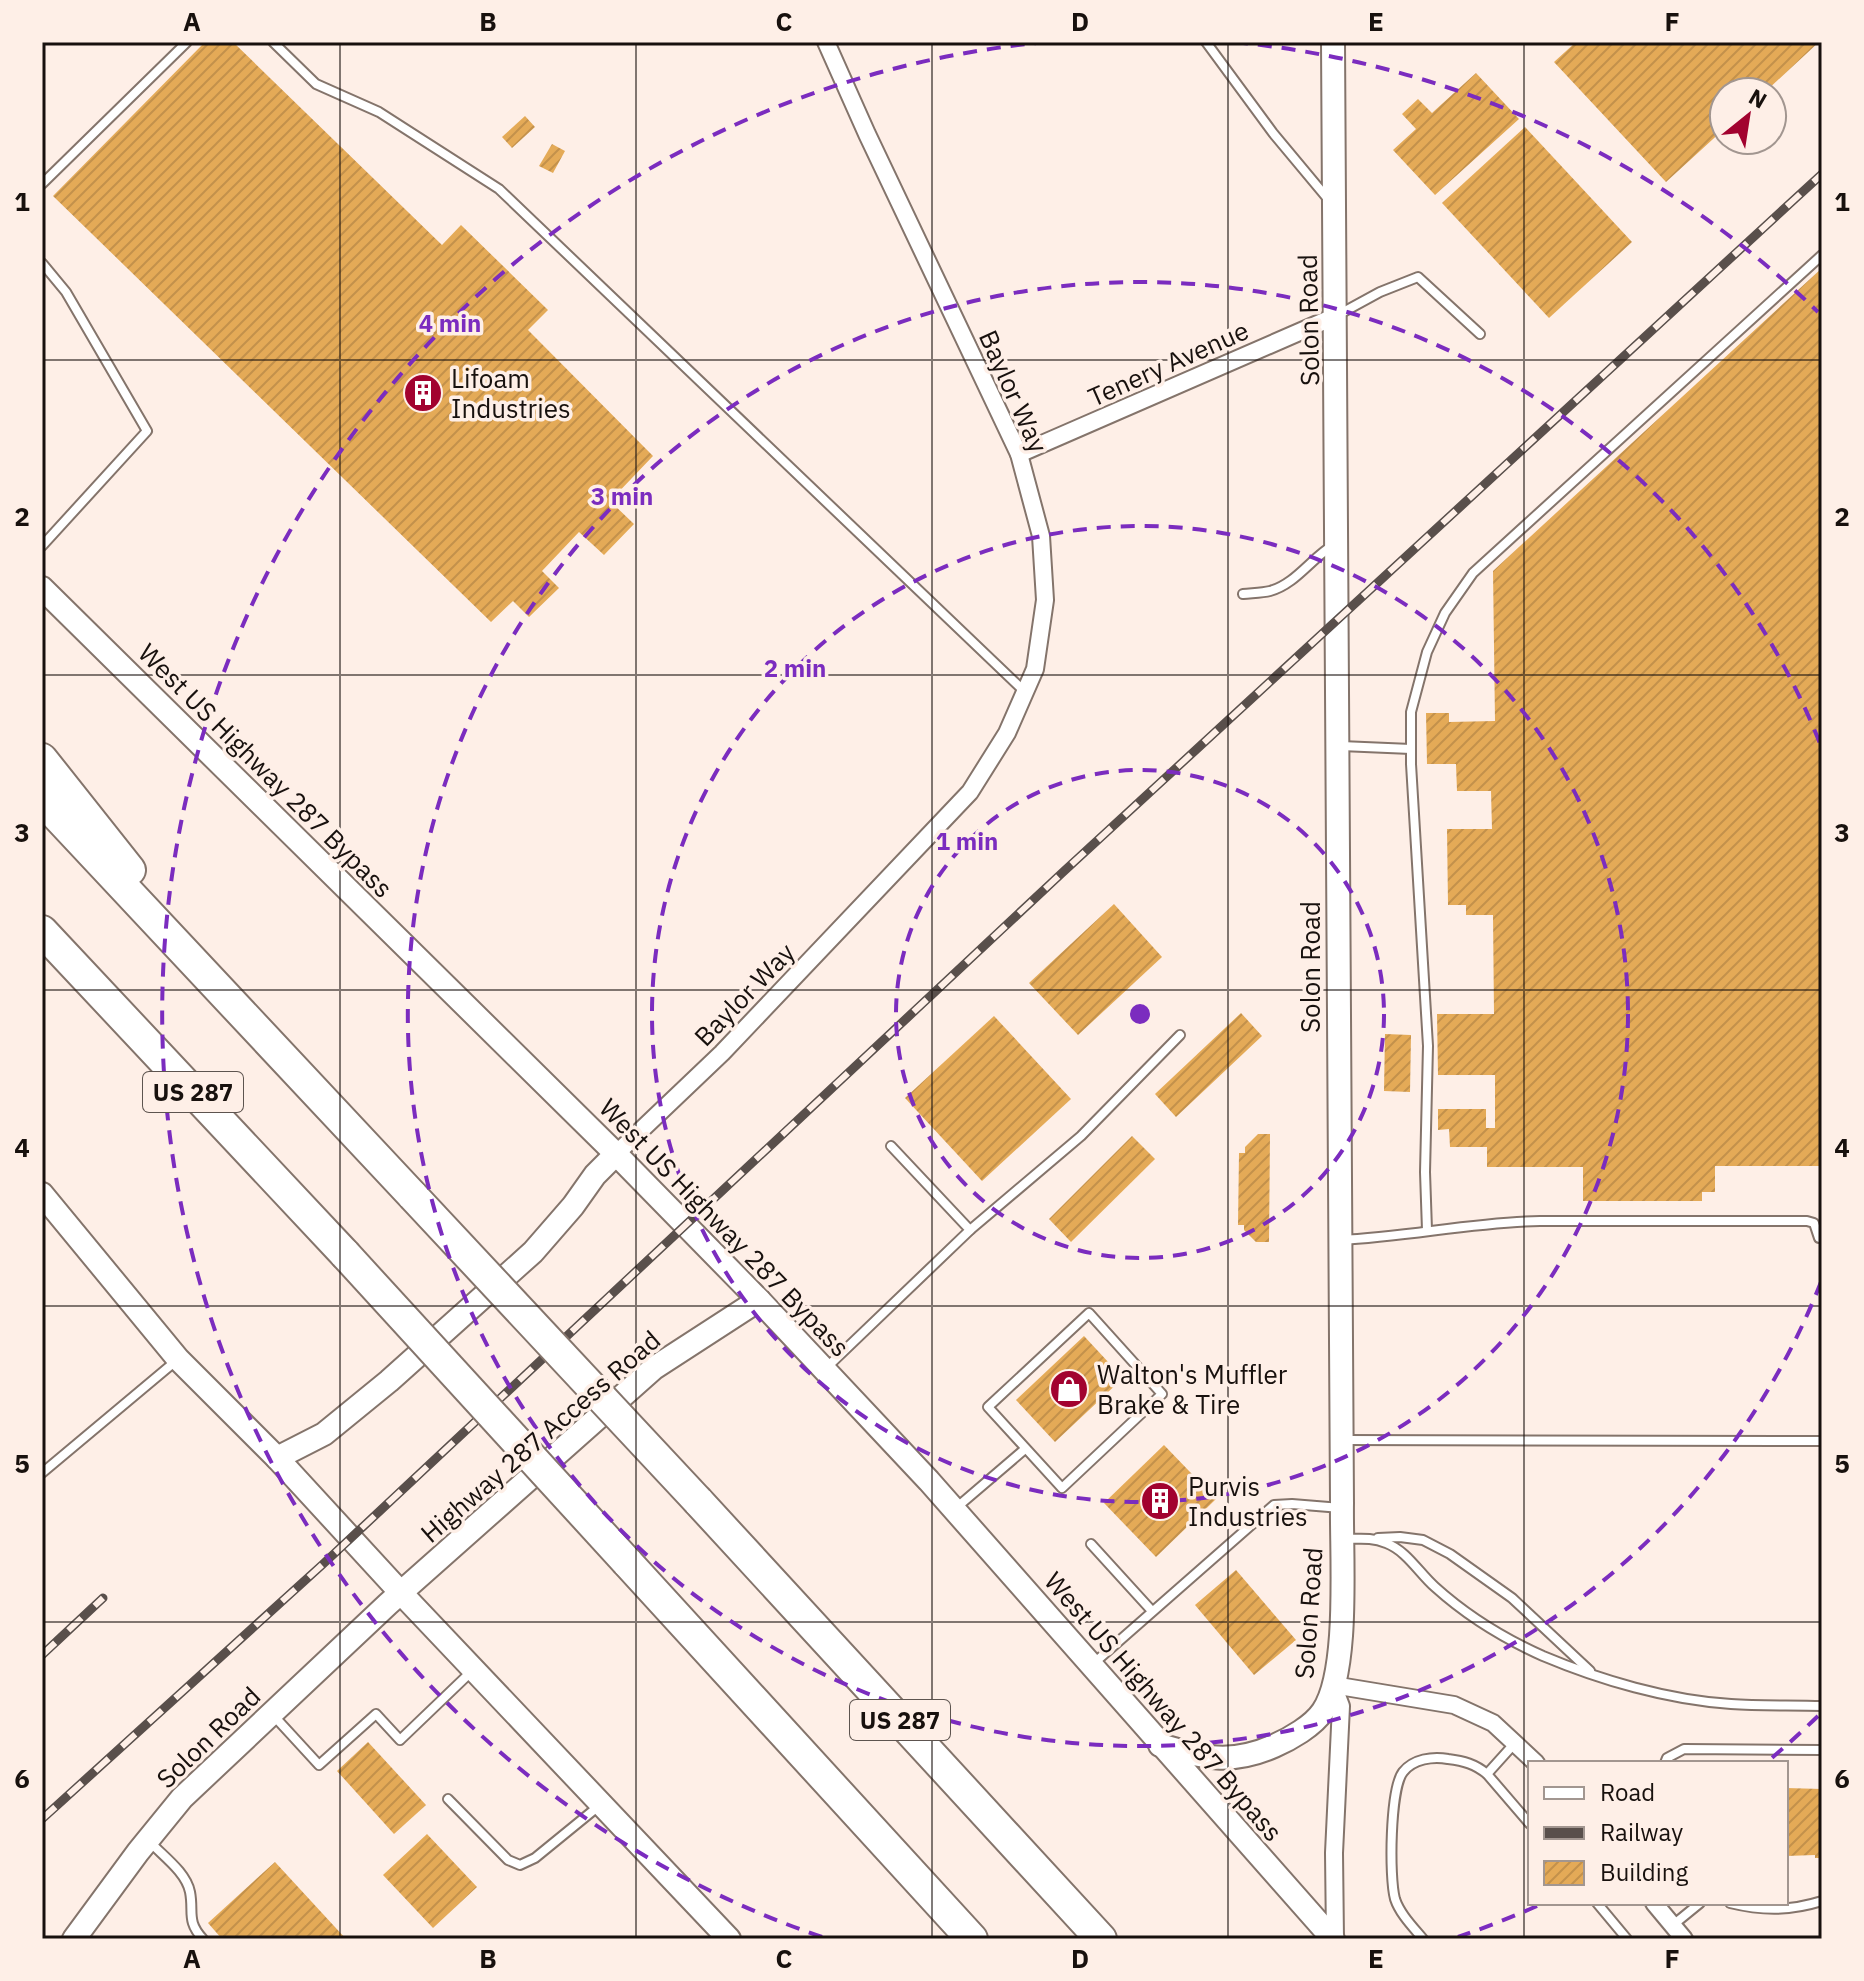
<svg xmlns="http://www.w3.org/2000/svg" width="1864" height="1981" font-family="'IBM Plex Sans',sans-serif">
<defs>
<pattern id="building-hatch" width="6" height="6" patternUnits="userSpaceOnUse" patternTransform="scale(2)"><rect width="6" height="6" fill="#e4aa57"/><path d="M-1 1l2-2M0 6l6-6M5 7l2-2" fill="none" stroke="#c3914b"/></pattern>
</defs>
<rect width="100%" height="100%" fill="#feefe7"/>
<g fill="url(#building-hatch)">
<path d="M205,42H233L442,245L461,225L548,310L528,330L653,456L610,501L634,524L604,555L579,532L542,571L559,588L529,617L513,601L491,622L53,196Z"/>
<path d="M1576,42H1819L1765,92H1724V129L1666,182L1554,62Z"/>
<path d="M1476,73L1519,119L1435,195L1393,150L1416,129L1402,114L1418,99L1432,113Z"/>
<path d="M525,116L535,127L512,148L502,137Z"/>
<path d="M1525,127L1632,242L1549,318L1442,203Z"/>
<path d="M552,144L565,151L553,173L539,166Z"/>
<path d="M1822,268V1166H1715V1192H1702V1201H1583V1167H1487V1147H1450L1449,1129L1438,1130V1109H1486V1128H1495V1075H1438L1437,1014H1494L1493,915H1466V905H1448L1447,829H1492L1491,791H1457L1456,764H1427L1426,713H1449V722L1495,721L1493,571Z"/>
<path d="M1114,904L1162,957L1078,1035L1029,983Z"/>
<path d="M1241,1013L1262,1036L1176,1117L1155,1094Z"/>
<path d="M994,1016L1071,1099L982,1181L905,1098Z"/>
<path d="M1385,1034L1411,1035L1410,1092L1384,1091Z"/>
<path d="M1258,1134H1270L1269,1242H1256L1244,1230V1225H1238L1239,1153H1245V1147Z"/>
<path d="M1132,1136L1155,1159L1071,1242L1049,1219Z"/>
<path d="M1084,1336L1123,1378L1055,1442L1016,1400Z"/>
<path d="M1164,1445L1216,1499L1156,1557L1104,1503Z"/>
<path d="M1236,1570L1296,1640L1254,1675L1195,1605Z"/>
<path d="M368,1742L426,1805L394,1834L337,1771Z"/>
<path d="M1786,1788L1822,1789V1858H1815V1855L1786,1856Z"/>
<path d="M427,1834L477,1887L433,1928L383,1875Z"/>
<path d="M275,1862L346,1939H222L208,1923Z"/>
</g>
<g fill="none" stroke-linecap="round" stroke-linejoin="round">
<defs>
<g id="lane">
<path d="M273,42L316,84L379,112L499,189L1025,692"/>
<path d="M1206,42L1273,133L1328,199"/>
<path d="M42,184L187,42"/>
<path d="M42,263L66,292L147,431L42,546"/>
<path d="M1336,316L1380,292L1418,277L1480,334"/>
<path d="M1243,594C1252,593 1262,593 1270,591C1296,584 1312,557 1335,544"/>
<path d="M1341,746L1411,749"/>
<path d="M970,1230L1081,1136L1180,1035"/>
<path d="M1427,1230L1425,1172L1428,1046L1411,764V712L1427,652L1445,613L1473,573L1822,255"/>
<path d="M1340,1240C1408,1237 1473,1222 1540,1221H1807L1814,1223L1819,1238H1822"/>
<path d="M1089,1313L1162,1394L1062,1488L988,1407Z"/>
<path d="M825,1369L970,1230L891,1146"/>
<path d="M1342,1440L1822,1441"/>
<path d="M42,1473L177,1360"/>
<path d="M956,1508L1025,1449"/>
<path d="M1378,1538L1400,1537L1423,1540L1450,1554L1512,1598L1590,1671"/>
<path d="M1344,1539C1359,1539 1372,1537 1386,1543C1407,1551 1419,1573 1435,1587C1466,1615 1505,1639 1543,1656C1600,1680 1668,1700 1731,1704C1761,1706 1792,1705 1822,1706"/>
<path d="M1091,1544L1152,1611"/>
<path d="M1094,1663L1274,1505L1292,1504L1341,1508"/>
<path d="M274,1716L319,1765L376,1714L400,1740L473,1670"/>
<path d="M1665,1763L1667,1758L1684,1749L1822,1750"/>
<path d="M1487,1774L1530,1824"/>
<path d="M448,1799L508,1860L520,1865L535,1858L600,1805"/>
<path d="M150,1842C163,1856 186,1872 190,1892C194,1912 186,1921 203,1939"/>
<path d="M1597,1903L1627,1939"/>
<path d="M1730,1903C1763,1911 1790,1911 1822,1901"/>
<path d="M1673,1925L1700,1903"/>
<path d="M1423,1939C1413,1927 1400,1914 1395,1899C1389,1877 1390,1789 1403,1772C1413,1759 1433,1756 1448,1759C1464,1761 1475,1764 1487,1774L1514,1744"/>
</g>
<g id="street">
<path d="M1019,454L1336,316"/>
<path d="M616,1154L722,1053L970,792L1007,733L1035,669L1045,600L1041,536L1019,454L867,134L826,42"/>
<path d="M1333,1685L1341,1706L1334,1853L1335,1939"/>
<path d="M1333,1685L1454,1705L1493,1723L1536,1763"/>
<path d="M1654,1903L1684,1939"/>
</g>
<g id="secondary">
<path d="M42,588L616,1154L759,1300L929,1481L1333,1939"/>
<path d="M42,1194L178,1359L277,1458L402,1594L729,1939"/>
<path d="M277,1458L324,1434L389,1381L533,1252L573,1206L595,1175L616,1154"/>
<path d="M1160,1745C1203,1758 1231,1765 1274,1746C1290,1739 1313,1726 1323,1711C1350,1671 1341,1553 1342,1503L1333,42"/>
<path d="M74,1939L138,1852L182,1798L388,1604L654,1368L759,1300"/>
</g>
<g id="highway">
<path d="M42,759L130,870"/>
<path d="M42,800L413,1196"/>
<path d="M42,931L345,1254"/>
<path d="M698,1501L1101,1939"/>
<path d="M627,1562L972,1939"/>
</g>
</defs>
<use href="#lane" stroke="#84746b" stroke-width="12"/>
<use href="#street" stroke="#84746b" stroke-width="20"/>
<use href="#secondary" stroke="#84746b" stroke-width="26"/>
<use href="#highway" stroke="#84746b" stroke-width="34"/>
<use href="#lane" stroke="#fff" stroke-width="8"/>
<use href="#street" stroke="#fff" stroke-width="16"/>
<use href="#secondary" stroke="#fff" stroke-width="22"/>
<use href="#highway" stroke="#fff" stroke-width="30"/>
<defs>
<g id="rail">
<path d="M42,1655L103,1598"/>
<path d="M42,1819L322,1565L1062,873L1822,174"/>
</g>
</defs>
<use href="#rail" stroke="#594f4b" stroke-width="9"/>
<use href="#rail" stroke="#feefe7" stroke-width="6" stroke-dasharray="18" stroke-linecap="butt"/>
<defs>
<g id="highway-bridge">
<path d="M413,1196L698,1501"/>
<path d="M345,1254L627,1562"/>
</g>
</defs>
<use href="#highway-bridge" stroke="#84746b" stroke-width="34" stroke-linecap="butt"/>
<use href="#highway-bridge" stroke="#fff" stroke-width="30"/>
</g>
<path fill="none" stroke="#18110e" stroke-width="2" stroke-opacity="0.55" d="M340,42V1939M636,42V1939M932,42V1939M1228,42V1939M1524,42V1939M42,360H1822M42,675H1822M42,990H1822M42,1306H1822M42,1622H1822"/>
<g fill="none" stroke="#7b2cbf" stroke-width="4" stroke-dasharray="14 10">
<circle cx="1140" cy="1014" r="244"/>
<circle cx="1140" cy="1014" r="488"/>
<path d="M1821 1282A732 732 0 1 1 1821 746"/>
<path d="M1818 1716A976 976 0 0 1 1767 1762M1537 1906A976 976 0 0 1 1458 1937M822 1937A976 976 0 0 1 1046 42M1234 42A976 976 0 0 1 1818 312"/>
</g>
<defs>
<symbol id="building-disc" viewBox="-11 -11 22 22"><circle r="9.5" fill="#a2022f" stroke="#feefe7"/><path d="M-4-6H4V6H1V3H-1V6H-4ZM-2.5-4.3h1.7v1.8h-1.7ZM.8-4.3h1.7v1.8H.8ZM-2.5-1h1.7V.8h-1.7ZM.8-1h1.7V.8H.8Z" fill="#fff"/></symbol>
<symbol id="shop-disc" viewBox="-11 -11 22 22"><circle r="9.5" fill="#a2022f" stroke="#feefe7"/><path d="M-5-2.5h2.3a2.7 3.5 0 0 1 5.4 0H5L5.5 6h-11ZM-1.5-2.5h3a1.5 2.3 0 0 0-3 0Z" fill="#fff"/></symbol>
</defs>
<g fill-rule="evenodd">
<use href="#building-disc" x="401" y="371" width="44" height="44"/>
<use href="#shop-disc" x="1047" y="1367" width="44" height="44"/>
<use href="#building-disc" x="1138" y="1479" width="44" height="44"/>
</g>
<g text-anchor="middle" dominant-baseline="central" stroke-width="7" stroke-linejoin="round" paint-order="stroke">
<g fill="#feefe7" stroke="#5d544f" stroke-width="2">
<rect x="143" y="1072" width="100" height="40" rx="6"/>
<rect x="850" y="1700" width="100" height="40" rx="6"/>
</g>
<g font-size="24" font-weight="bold" fill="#18110e">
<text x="193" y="1092">US 287</text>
<text x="900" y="1720">US 287</text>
</g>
<g font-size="26" fill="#18110e" stroke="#feefe7">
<text transform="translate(1308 320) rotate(-91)">Solon Road</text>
<text transform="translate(1168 363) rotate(-24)">Tenery Avenue</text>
<text transform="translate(1014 391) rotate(66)">Baylor Way</text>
<text transform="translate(266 770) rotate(45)">West US Highway 287 Bypass</text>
<text transform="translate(1310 967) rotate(-90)">Solon Road</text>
<text transform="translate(744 994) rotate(-46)">Baylor Way</text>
<text transform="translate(725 1227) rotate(46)">West US Highway 287 Bypass</text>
<text transform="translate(540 1436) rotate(-41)">Highway 287 Access Road</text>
<text transform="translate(1308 1613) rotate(-86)">Solon Road</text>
<text transform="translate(1164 1706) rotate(49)">West US Highway 287 Bypass</text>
<text transform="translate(208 1737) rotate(-44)">Solon Road</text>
</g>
<g font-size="26" fill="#18110e" stroke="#feefe7" text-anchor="start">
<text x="451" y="378">Lifoam<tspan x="451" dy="30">Industries</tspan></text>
<text x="1097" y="1374">Walton's Muffler<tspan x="1097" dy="30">Brake &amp; Tire</tspan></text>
<text x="1188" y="1486">Purvis<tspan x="1188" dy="30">Industries</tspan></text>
</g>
</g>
<circle cx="1140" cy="1014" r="12" fill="#7b2cbf" stroke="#feefe7" stroke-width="4"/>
<g font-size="24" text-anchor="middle" font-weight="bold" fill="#7b2cbf" stroke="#feefe7" stroke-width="7" stroke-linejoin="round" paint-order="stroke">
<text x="450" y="332">4 min</text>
<text x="622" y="505">3 min</text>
<text x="795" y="677">2 min</text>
<text x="967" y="850">1 min</text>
</g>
<rect width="1864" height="1981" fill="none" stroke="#feefe7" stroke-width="88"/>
<rect x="1528" y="1761" width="260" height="144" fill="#feefe7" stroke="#a29690" stroke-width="2"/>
<rect x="1544" y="1787" width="40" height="12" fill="#ffffff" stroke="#a29690" stroke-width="2"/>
<text x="1600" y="1801" font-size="24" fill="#18110e">Road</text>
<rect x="1544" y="1827" width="40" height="12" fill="#594f4b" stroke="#a29690" stroke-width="2"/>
<text x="1600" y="1841" font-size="24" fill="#18110e">Railway</text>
<rect x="1544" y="1861" width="40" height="24" fill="url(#building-hatch)" stroke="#a29690" stroke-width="2"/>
<text x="1600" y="1881" font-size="24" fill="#18110e">Building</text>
<g transform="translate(1748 116) rotate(30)"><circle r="38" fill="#feefe7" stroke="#a29690" stroke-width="2"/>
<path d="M0-6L14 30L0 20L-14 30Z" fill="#a2022f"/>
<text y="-12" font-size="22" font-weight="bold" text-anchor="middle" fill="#18110e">N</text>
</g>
<rect x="44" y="44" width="1776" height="1893" fill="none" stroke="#18110e" stroke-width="3"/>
<g font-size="26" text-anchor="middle" font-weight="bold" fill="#18110e">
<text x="192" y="31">A</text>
<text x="488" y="31">B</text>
<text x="784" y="31">C</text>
<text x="1080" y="31">D</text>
<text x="1376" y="31">E</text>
<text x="1672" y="31">F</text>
<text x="22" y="211">1</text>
<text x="1842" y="211">1</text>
<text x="22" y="526">2</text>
<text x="1842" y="526">2</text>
<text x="22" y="842">3</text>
<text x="1842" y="842">3</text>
<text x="22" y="1157">4</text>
<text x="1842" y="1157">4</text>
<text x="22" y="1473">5</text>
<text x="1842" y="1473">5</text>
<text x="22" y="1788">6</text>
<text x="1842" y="1788">6</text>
<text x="192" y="1968">A</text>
<text x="488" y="1968">B</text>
<text x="784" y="1968">C</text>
<text x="1080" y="1968">D</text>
<text x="1376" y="1968">E</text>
<text x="1672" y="1968">F</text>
</g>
</svg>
